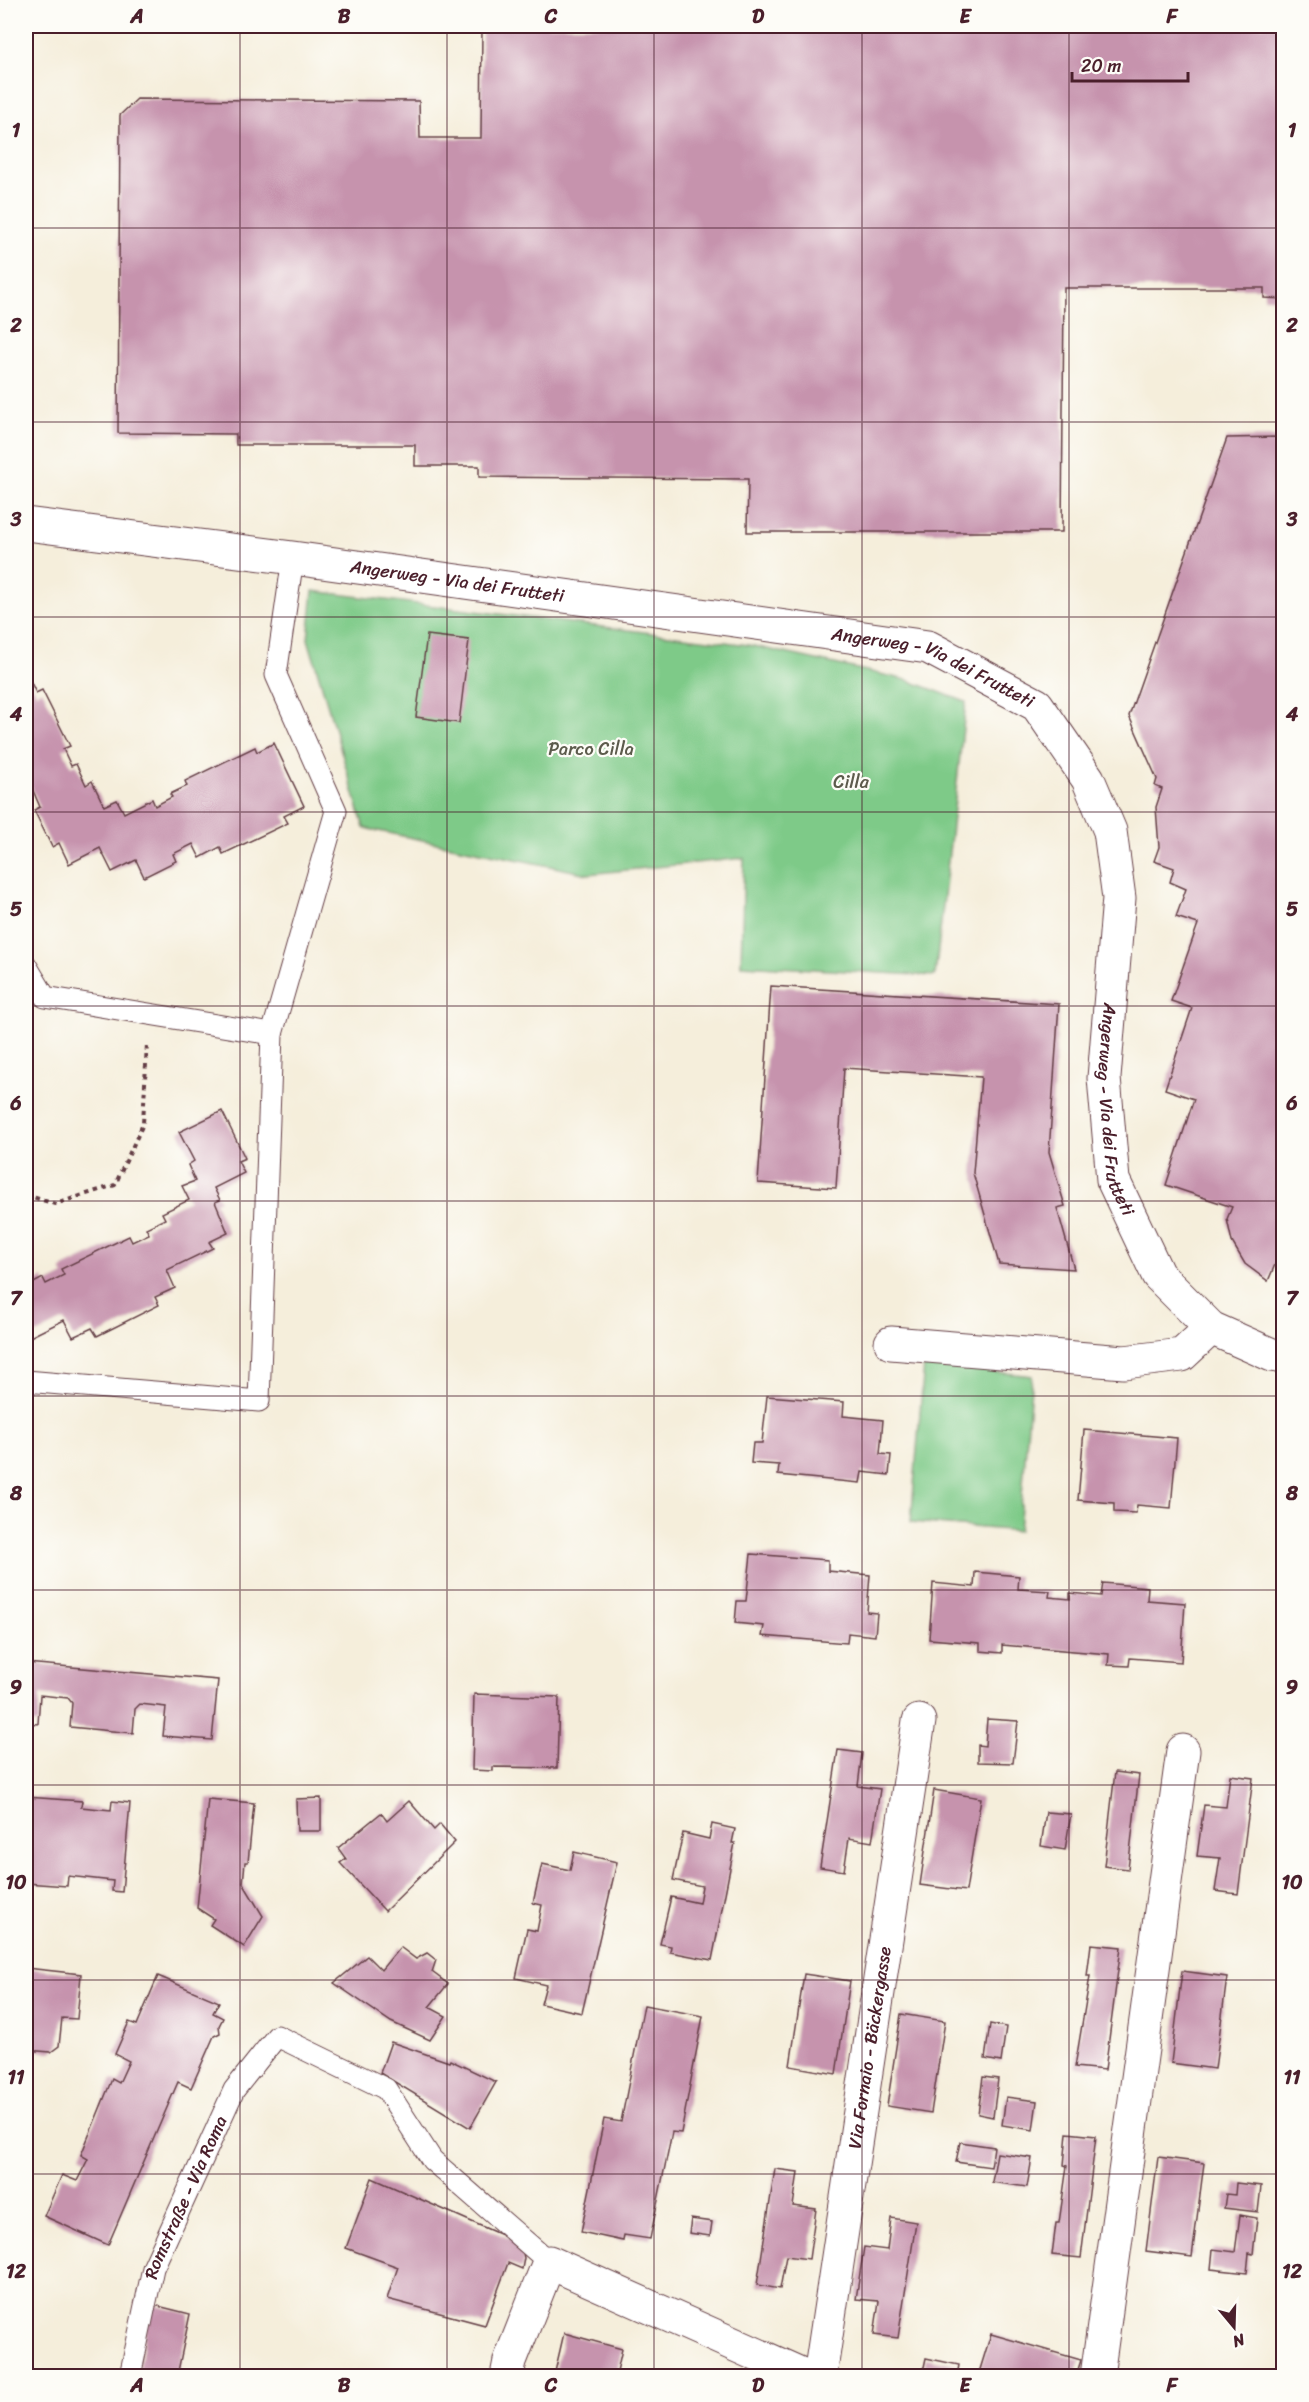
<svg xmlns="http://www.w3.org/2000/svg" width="1309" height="2402" font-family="Sriracha,sans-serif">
<rect width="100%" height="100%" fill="#fdfcf7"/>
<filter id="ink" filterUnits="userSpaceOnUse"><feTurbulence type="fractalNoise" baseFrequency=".0167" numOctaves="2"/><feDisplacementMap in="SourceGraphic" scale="12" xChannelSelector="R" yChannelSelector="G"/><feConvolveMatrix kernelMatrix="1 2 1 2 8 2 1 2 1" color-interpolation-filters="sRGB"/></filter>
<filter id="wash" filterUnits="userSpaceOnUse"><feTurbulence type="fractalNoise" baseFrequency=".008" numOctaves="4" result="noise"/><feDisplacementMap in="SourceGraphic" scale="24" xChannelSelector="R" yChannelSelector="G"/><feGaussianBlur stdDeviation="1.35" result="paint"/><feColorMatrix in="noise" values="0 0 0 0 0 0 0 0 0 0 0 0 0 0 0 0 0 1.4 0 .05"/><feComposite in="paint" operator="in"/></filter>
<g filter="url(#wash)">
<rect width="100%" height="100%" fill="#f5eedb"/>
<g fill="#7eca88" stroke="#64745a" stroke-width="1.5">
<path d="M313,591L749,645L907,680L966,702L935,976L741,965L744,858L588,874L364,828L308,639Z"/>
<path d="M924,1364L1032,1376L1019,1531L911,1522Z"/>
</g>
<g id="blocks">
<g fill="#c693ad">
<path d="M482,26H1278V72L1284,73V299L1264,298V288H1064L1062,532H747L748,479L479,477V466H415V445H236V434L118,433L120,115L137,99L419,101L420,138H481Z"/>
<path d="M1284,437V1262L1277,1260L1268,1281L1245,1264L1232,1242L1227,1219L1232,1207L1166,1185L1194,1099L1165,1089L1192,1008L1171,1001L1198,924L1176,917L1186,889L1170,882L1174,868L1154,861L1159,847L1156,807L1162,789L1155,786L1157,779L1129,716L1227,438Z"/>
<path d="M427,635L469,640L459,723L416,717Z"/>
<path d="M26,672L36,693L42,690L70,746L63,749L71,766L76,764L86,785L92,781L104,806L117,800L124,813L152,799L155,806L172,797L170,794L187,786L185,781L255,747L257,752L274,743L304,806L284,816L288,823L223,854L220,847L200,858L193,844L173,854L176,861L144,877L136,860L112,872L100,848L69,864L59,843L52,847L34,810L40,807L31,786L26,789Z"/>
<path d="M771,986L1059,1004L1049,1152L1065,1206L1057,1208L1074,1269L999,1264L973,1173L981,1077L844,1068L836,1188L758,1183Z"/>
<path d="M222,1111L245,1158L238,1161L244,1173L214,1188L220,1200L215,1202L228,1233L209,1242L213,1248L167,1270L175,1288L155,1297L159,1305L97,1336L92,1328L73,1337L64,1320L26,1339V1287L43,1278L46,1284L64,1275L61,1269L129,1236L132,1242L149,1234L146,1228L165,1219L162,1213L189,1200L182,1186L195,1181L188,1165L194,1161L179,1132Z"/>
<path d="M767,1396L844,1402L843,1416L883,1420L880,1454L891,1455L889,1475L862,1472L860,1483L778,1475L779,1465L751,1463L753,1443H762Z"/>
<path d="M1084,1430L1177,1438L1171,1508L1137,1505L1136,1513L1114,1512V1503L1078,1500Z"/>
<path d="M751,1554L828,1560V1571L870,1575L867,1612L877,1613L875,1636L848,1633L847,1643L762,1636L764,1626L735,1623L737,1601H746Z"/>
<path d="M975,1572L1019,1576L1018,1589L1050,1591L1049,1597L1070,1599V1593L1101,1596L1103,1583L1148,1587L1147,1600L1185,1603L1181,1662L1130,1658L1129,1666L1108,1665L1109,1654L1002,1645V1653L980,1651V1643L929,1639L933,1583L974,1587Z"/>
<path d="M26,1663L218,1680L212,1740L163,1736L166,1707L140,1704L135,1709L133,1733L70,1727L72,1703L68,1698L40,1695L38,1724L26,1723Z"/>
<path d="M474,1694L559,1697L557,1768L493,1767V1771L472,1770Z"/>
<path d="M987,1719L1018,1721L1013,1763L978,1762V1745L985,1746Z"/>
<path d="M838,1750L862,1753L858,1786L880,1789L872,1842L849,1838L844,1871L820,1867Z"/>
<path d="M1115,1772L1139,1775L1128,1869L1104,1866Z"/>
<path d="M1230,1775L1253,1778L1238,1894L1215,1891L1220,1858L1197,1856L1204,1805L1226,1807Z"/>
<path d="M934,1790L981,1798L966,1891L920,1885Z"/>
<path d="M26,1797L82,1801L81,1807L111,1810L112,1801L130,1803L122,1892L112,1891L113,1881L68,1876L67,1886L26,1883Z"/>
<path d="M321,1798V1831H297L296,1799Z"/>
<path d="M208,1799L254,1803L248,1862H245L243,1883L263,1916L244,1947L210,1925L214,1919L197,1908Z"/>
<path d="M409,1801L434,1830L440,1824L455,1842L385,1911L340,1863L346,1859L338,1848L381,1813L387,1821Z"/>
<path d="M1046,1812L1071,1814L1065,1850L1041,1846Z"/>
<path d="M712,1824L735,1829L732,1843H735L712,1960L670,1952L671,1946L660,1944L671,1897L699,1903L702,1886L673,1880L683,1833L709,1839Z"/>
<path d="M574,1852L617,1862L582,2013L541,2004L546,1985L516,1978L527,1929L537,1931L542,1905L533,1903L542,1864L570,1870Z"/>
<path d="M1091,1944L1121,1947L1105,2070L1075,2067L1090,1976H1087Z"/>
<path d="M400,1947L416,1959L427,1953L436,1960L432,1972L448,1984L429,2007L446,2016L430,2040L391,2022L334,1983L367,1956L381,1970Z"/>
<path d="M26,1968L81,1974L77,2019L62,2018L59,2046L51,2052L26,2050Z"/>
<path d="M1182,1971L1227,1977L1215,2069L1171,2063Z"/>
<path d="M804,1974L850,1981L836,2074L790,2066Z"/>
<path d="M158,1976L219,2002L213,2013L223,2018L219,2026L220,2033L214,2036L191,2088L178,2082L108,2245L44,2216L62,2175L77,2181L88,2159L81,2155L112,2079L119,2083L129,2061L115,2054L129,2022L137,2025Z"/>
<path d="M644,2005L703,2016L681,2133L672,2132L650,2239L624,2235L623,2241L581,2232L604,2119L621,2122Z"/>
<path d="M901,2014L945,2021L931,2113L887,2106Z"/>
<path d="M990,2024L1006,2027L1001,2062L985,2059Z"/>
<path d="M391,2042L449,2062L450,2060L496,2082L470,2128L380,2073Z"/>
<path d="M983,2077L998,2079L993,2117L978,2114Z"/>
<path d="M1006,2097L1037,2101L1033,2130L1002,2125Z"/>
<path d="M1067,2133L1096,2136L1081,2258L1052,2255L1056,2223H1059L1067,2166L1064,2165Z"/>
<path d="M960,2142L994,2147L991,2167L956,2162Z"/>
<path d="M997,2153L1032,2158L1027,2187L992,2182Z"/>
<path d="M1158,2157L1204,2163L1192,2257L1146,2251Z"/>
<path d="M775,2169L798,2172L793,2206L816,2209L809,2259L786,2256L780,2289L757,2285Z"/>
<path d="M372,2178L515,2241L522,2248L524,2258L522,2269L508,2263L485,2325L387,2299L398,2267L346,2248Z"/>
<path d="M1236,2183L1261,2186L1258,2212L1224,2208L1226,2194L1235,2195Z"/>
<path d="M1240,2215L1257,2218L1253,2254L1249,2253L1247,2273L1211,2269L1213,2249L1235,2252Z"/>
<path d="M891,2218L916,2222L898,2338L874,2335L879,2301L856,2299L864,2247L887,2250Z"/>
<path d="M691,2219L712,2222L710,2236L689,2233Z"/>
<path d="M150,2304L190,2314L177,2376H138Z"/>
<path d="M564,2333L622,2349L616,2376H554Z"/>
<path d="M991,2334L1081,2360L1076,2376H978Z"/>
<path d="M926,2358L959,2365L957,2376H922Z"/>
</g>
</g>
</g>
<g filter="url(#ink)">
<use href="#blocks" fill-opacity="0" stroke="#643e45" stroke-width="1.5"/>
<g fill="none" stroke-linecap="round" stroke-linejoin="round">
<defs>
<g id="service">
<path d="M26,965L45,997L272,1034"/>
<path d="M26,1381L259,1401L272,1034L336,811L276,675L293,558"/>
<path id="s1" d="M130,2376L153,2268L234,2090L277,2036L386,2089L432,2160L549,2262"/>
</g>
<g id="minor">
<path id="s2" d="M26,524L293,558L928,647L1037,705L1088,779L1110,831L1119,898L1104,1078L1113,1180L1158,1275L1211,1328L1272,1355L1284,1357"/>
<path d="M891,1343L1124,1362L1182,1355L1211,1328"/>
<path d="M507,2376L510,2361L549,2262L805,2376"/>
<path id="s3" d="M820,2376L919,1721"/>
<path d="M1097,2376L1183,1751"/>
</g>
</defs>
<use href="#service" stroke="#643e45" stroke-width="23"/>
<use href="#minor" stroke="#643e45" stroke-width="35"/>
<path stroke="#643e45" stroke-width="4" stroke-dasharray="4.5 4.5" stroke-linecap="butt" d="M26,1195L55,1204L115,1185L143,1124L147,1043"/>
<use href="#service" stroke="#fff" stroke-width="21"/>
<use href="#minor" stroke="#fff" stroke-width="33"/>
</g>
</g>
<path fill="none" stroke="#4a1f2b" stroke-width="1.5" stroke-opacity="0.55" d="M240,26V2376M447,26V2376M654,26V2376M862,26V2376M1069,26V2376M26,228H1284M26,422H1284M26,617H1284M26,812H1284M26,1006H1284M26,1201H1284M26,1396H1284M26,1590H1284M26,1785H1284M26,1980H1284M26,2174H1284"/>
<g text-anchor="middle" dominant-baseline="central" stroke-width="4.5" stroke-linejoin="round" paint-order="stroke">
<g font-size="18" fill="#4a1f2b" stroke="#fdfcf7">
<text stroke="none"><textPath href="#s2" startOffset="435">Angerweg - Via dei Frutteti</textPath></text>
<text stroke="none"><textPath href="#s2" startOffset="921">Angerweg - Via dei Frutteti</textPath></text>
<text stroke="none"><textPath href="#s2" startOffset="1461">Angerweg - Via dei Frutteti</textPath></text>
<text stroke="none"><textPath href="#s3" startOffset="332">Via Fornaio - Bäckergasse</textPath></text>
<text stroke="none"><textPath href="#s1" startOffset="188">Romstraße - Via Roma</textPath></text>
</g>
<g font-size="18" fill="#5c5b4c" stroke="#fdfcf7">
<text x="591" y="749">Parco Cilla</text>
<text x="851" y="782">Cilla</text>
</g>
</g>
<rect width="1309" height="2402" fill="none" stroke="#fdfcf7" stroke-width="66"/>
<g transform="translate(1234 2327) rotate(161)" stroke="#fdfcf7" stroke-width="4.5" paint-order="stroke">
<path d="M0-4.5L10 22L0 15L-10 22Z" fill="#4a1f2b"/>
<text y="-9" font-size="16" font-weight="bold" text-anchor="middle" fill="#4a1f2b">N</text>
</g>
<path d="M1072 72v9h116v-9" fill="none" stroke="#4a1f2b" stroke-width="3"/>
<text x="1081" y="72" font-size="18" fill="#4a1f2b" stroke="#fdfcf7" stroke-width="4.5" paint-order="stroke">20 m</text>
<rect x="33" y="33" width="1243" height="2336" fill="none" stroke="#4a1f2b" stroke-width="2"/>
<g font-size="20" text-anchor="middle" font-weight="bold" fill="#4a1f2b">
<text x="137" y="23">A</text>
<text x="344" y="23">B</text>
<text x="551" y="23">C</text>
<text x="758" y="23">D</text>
<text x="965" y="23">E</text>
<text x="1172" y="23">F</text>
<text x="16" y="137">1</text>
<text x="1292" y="137">1</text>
<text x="16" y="332">2</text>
<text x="1292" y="332">2</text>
<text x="16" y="526">3</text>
<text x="1292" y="526">3</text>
<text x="16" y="721">4</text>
<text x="1292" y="721">4</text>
<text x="16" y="916">5</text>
<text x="1292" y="916">5</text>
<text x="16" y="1110">6</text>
<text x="1292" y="1110">6</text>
<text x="16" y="1305">7</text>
<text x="1292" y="1305">7</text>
<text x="16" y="1500">8</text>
<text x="1292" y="1500">8</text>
<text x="16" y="1694">9</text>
<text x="1292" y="1694">9</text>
<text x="16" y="1889">10</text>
<text x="1292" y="1889">10</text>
<text x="16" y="2084">11</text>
<text x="1292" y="2084">11</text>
<text x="16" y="2278">12</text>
<text x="1292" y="2278">12</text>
<text x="137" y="2392">A</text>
<text x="344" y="2392">B</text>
<text x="551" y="2392">C</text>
<text x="758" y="2392">D</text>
<text x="965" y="2392">E</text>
<text x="1172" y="2392">F</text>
</g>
</svg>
